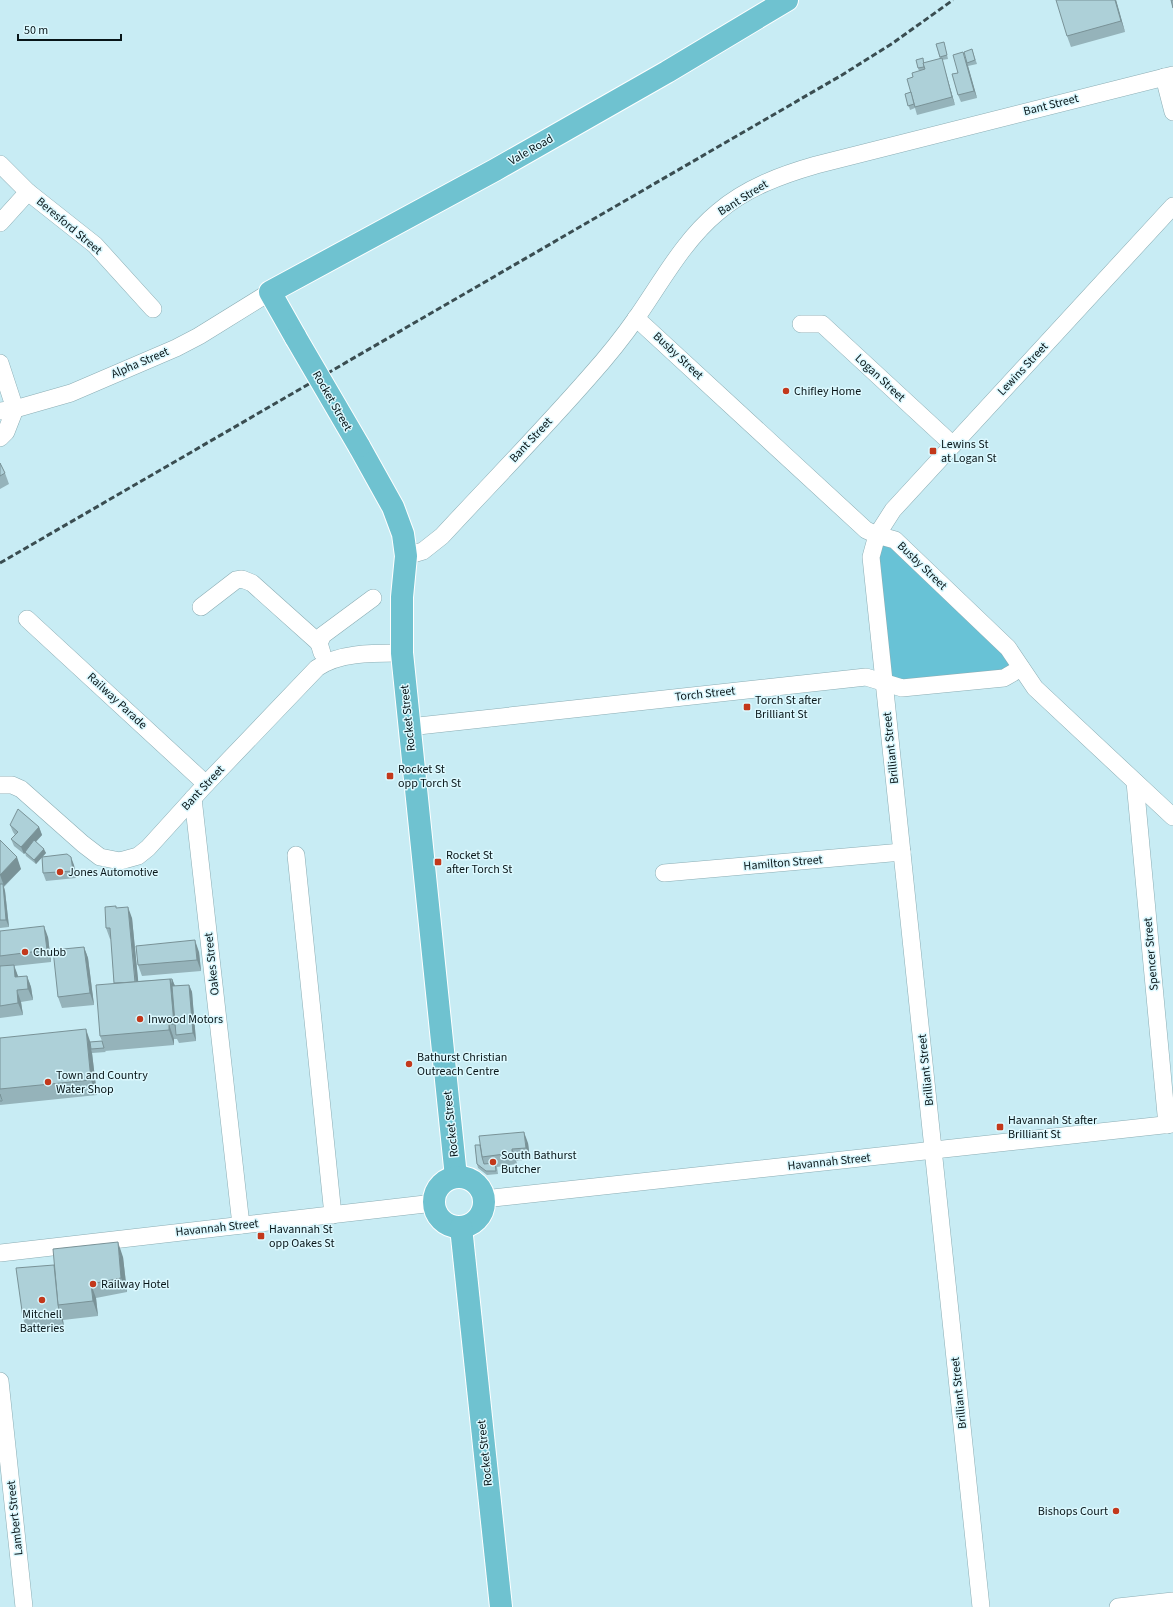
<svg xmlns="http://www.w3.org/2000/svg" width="1173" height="1607" font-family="'Source Sans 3',sans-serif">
<rect width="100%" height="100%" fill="#c8ecf4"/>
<path fill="#68c2d6" d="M895,540L1021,668L885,682L873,548Z"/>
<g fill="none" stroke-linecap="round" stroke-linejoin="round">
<defs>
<g id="minor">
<path d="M1164,77L1173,112"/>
<path d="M0,164L28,192L95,245L153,309"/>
<path d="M0,223L28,192"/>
<path d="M636,318L866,530L877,535L895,540L1008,648L1035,688L1173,817"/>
<path d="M801,324H822L953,445"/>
<path d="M0,363L15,409L6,432L0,438"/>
<path d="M0,411L15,409L71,393L176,348L199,336L270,292"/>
<path d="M406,556L423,551L442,536C491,483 542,431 590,376C607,357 623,337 637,317C662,281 684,240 718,212C746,188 781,175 816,165L1173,75"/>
<path d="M201,607L236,580L242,579L252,583L319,643"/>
<path d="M27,619L206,784"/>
<path d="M322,653L319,643L323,635L373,598"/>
<path d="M409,727L866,677L902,688L1004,678L1021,668"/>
<path d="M1135,782L1167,1125"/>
<path d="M0,785H12L21,789L83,844L100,857L120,861L138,856L148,848L206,784L317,668C339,652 376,653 402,653"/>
<path d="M193,798L241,1225"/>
<path d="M296,855L333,1215"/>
<path d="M664,873L902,852"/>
<path d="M484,1199L1173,1124"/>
<path d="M0,1253L434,1203"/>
<path d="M0,1381L24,1607"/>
<path d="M981,1607L871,557L877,535L893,510L1173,206"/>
<path d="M1118,1607L1173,1601"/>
</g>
<g id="major">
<path d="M296,338L270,292L495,170L667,72L787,0"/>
<path d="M359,446L393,507L403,534L406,556L402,597V653L456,1177"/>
<circle cx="459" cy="1202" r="25"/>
<path d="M461,1227L501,1607"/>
</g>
</defs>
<use href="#minor" stroke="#8badb4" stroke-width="18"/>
<use href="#major" stroke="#fff" stroke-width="24"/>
<use href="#minor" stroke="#fff" stroke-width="17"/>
<use href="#major" stroke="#6fc2d0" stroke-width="22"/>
<path stroke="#3a4d51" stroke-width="3" stroke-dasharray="6 3" stroke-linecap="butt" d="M0,563L842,75L893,43L953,0"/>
<defs>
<path id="major-bridge" d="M296,338L359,446"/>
</defs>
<use href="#major-bridge" stroke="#fff" stroke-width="24" stroke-linecap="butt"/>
<use href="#major-bridge" stroke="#6fc2d0" stroke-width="22"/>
</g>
<g fill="#95b3ba">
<path d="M1116,0L1125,32L1071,47L1067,36Z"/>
<path d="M936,44L945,46L948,59L942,60L955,105L917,115L915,108L910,110L905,94L911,92L913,77L919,71L918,68L924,63L940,59Z"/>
<path d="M972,49L977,64L968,66L977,98L961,102L958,95V73Z"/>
<path d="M0,463L5,473L9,484L0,489Z"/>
<path d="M10,825L39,827L42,835L36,842L46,853L42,857L74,865L76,878L46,881L43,873L42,857L36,864L26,856L25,853L24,854L14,846L11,839L15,835L13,832Z"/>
<path d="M0,840L21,869L4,887L5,891L9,927L0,928Z"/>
<path d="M116,906V908L132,918L138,981L172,979L175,986L189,985L192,992L196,1041L179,1043L177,1039H174V1045L105,1051L106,1052L92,1053L97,1095L0,1105V1038L91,1042L102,1041L100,1036L114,983L111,939H110L106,928Z"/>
<path d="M0,931L48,937L51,962L14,966L18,977L27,976L31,987L33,1000L21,1002L23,1015L0,1018Z"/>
<path d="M84,947L88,958L94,1005L62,1008L58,997Z"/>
<path d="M199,952L201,971L142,976L138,965Z"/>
<path d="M528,1143L530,1159L516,1161L517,1164L497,1167L498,1174L487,1175L478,1168L477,1164L475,1145Z"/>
<path d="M123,1257L127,1292L96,1298L98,1316L63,1320L64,1327L27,1330L23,1318L54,1265Z"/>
</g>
<g fill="#799297">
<path d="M1115,0H1116L1125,32L1121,21Z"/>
<path d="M963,52L968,66L977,98L974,91Z"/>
<path d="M942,58L944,66L955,105L952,97Z"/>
<path d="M39,827L42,835L24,854L21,847Z"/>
<path d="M44,849L46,853L36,864L34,860Z"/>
<path d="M17,857L21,869L4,886L0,875Z"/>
<path d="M71,857L74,865L76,878L73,871Z"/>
<path d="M3,884L5,891L9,927L6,920Z"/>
<path d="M128,907L132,918L139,989L136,985Z"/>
<path d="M44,926L48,937L51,962L47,950Z"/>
<path d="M195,940L199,952L201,971L197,960Z"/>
<path d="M84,947L88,958L94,1005L90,993Z"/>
<path d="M14,965L18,976L19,988L15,977Z"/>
<path d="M27,976L31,987L33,1000L28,989Z"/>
<path d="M170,979H172L175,986L178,1035L174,1024Z"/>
<path d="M189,985L192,992L196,1041L193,1033Z"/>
<path d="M17,990L21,1002L23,1015L18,1003Z"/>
<path d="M169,1024L174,1039V1045L169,1030Z"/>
<path d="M86,1029L91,1044V1049L92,1053L97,1095L91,1080Z"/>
<path d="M524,1132L528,1143L530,1159L526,1148Z"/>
<path d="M512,1149L517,1164L512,1153Z"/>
<path d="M118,1242L123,1257L127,1292L121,1278Z"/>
<path d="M91,1284L96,1298L98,1316L93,1301Z"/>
<path d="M59,1309L63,1320L64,1327L60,1315Z"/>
</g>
<g fill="#add0d8" stroke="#799297">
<path d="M1056,0H1115L1121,21L1067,36Z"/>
<path d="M1171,0H1173V8Z"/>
<path d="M944,42L947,55L940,57L936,44Z"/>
<path d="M972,49L975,60L967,63L964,52Z"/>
<path d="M963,52L974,91L958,95L952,74L958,73L953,55Z"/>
<path d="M923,58L924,67L918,68L916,60Z"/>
<path d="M942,58L952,97L915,107L907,79L913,77L912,73L925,69L923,63Z"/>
<path d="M911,92L914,104L908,106L905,94Z"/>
<path d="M0,463L5,473L0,476Z"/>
<path d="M18,809L39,827L21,847L11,839L18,832L10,825Z"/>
<path d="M0,840L17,857L0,875Z"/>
<path d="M34,840L44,849L34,860L25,852Z"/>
<path d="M67,854L71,857L73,871L43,873L42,857Z"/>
<path d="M0,884H3L6,920H0Z"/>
<path d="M116,906V908L128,907L135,982L114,983L110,928H106L105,907Z"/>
<path d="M44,926L47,950L0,956V931Z"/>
<path d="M195,940L197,960L138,965L136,946Z"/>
<path d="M84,947L90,993L58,997L53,950Z"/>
<path d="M14,965L15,977L27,976L28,989L17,990L18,1003L0,1006V966Z"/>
<path d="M170,979L174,1024H169V1030L100,1036L96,985Z"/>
<path d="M170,979H172V986Z"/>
<path d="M189,985L193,1033L176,1035L172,986Z"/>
<path d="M86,1029L91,1080L0,1089V1038Z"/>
<path d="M102,1041L104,1048L91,1049L90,1042Z"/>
<path d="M0,1094L2,1100V1101H0Z"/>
<path d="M524,1132L526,1148L512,1149V1153L482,1157L479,1136Z"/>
<path d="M475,1145H480L482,1157L484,1164L495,1163L496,1171H486L477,1164Z"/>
<path d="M118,1242L121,1278L91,1284L93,1301L58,1305L53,1249Z"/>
<path d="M54,1265L58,1305L59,1309L60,1315L23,1318L16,1268Z"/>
</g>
<g fill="#c3381b" stroke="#dbf8fe" stroke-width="1.5">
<circle cx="786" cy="391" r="4"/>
<rect x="929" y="447" width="8" height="8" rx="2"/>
<rect x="743" y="703" width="8" height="8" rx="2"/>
<rect x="386" y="772" width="8" height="8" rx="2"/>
<rect x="434" y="858" width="8" height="8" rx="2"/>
<circle cx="60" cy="872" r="4"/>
<circle cx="25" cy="952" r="4"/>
<circle cx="140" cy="1019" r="4"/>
<circle cx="409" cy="1064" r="4"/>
<circle cx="48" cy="1082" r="4"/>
<rect x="996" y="1123" width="8" height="8" rx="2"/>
<circle cx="493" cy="1162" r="4"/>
<rect x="257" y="1232" width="8" height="8" rx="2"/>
<circle cx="93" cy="1284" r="4"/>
<circle cx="42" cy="1300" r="4"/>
<circle cx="1116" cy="1511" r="4"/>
</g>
<g text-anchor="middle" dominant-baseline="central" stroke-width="3" stroke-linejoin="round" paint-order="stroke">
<g font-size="12" fill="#081518" stroke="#dbf8fe">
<text transform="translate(1051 105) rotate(-14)">Bant Street</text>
<text transform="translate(531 150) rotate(-30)">Vale Road</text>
<text transform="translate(743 198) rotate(-32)">Bant Street</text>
<text transform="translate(69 226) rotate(40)">Beresford Street</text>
<text transform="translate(678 356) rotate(43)">Busby Street</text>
<text transform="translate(140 363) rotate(-23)">Alpha Street</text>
<text transform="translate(1023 369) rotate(-47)">Lewins Street</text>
<text transform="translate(880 378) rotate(43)">Logan Street</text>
<text transform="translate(332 401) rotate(60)">Rocket Street</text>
<text transform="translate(531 440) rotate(-47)">Bant Street</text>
<text transform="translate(922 566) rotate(44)">Busby Street</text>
<text transform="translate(705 694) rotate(-6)">Torch Street</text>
<text transform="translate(117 701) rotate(43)">Railway Parade</text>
<text transform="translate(408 718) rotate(-96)">Rocket Street</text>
<text transform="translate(891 748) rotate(-96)">Brilliant Street</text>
<text transform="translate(203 788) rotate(-47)">Bant Street</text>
<text transform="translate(783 863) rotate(-5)">Hamilton Street</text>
<text transform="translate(1151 954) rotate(-95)">Spencer Street</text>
<text transform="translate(212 964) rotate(-96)">Oakes Street</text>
<text transform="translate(926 1070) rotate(-96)">Brilliant Street</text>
<text transform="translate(451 1124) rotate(-96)">Rocket Street</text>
<text transform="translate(829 1162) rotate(-6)">Havannah Street</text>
<text transform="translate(217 1228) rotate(-6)">Havannah Street</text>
<text transform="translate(959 1393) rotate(-96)">Brilliant Street</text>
<text transform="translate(485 1453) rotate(-96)">Rocket Street</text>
<text transform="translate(15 1518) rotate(-96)">Lambert Street</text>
</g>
<g font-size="12" fill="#081518" stroke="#dbf8fe" text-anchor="start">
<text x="794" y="391">Chifley Home</text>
<text x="941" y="444">Lewins St<tspan x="941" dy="14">at Logan St</tspan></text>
<text x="755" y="700">Torch St after<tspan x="755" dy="14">Brilliant St</tspan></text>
<text x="398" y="769">Rocket St<tspan x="398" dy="14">opp Torch St</tspan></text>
<text x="446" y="855">Rocket St<tspan x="446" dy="14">after Torch St</tspan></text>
<text x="68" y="872">Jones Automotive</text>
<text x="33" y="952">Chubb</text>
<text x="148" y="1019">Inwood Motors</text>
<text x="417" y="1057">Bathurst Christian<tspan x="417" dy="14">Outreach Centre</tspan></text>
<text x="56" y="1075">Town and Country<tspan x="56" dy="14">Water Shop</tspan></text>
<text x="1008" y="1120">Havannah St after<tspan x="1008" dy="14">Brilliant St</tspan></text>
<text x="501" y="1155">South Bathurst<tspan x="501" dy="14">Butcher</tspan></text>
<text x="269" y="1229">Havannah St<tspan x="269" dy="14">opp Oakes St</tspan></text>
<text x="101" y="1284">Railway Hotel</text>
<text x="42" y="1314" text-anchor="middle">Mitchell<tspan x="42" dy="14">Batteries</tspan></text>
<text x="1108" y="1511" text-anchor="end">Bishops Court</text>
</g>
</g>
<path d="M18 34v6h103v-6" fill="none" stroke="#081518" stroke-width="2"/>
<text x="24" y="34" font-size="12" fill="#081518" stroke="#dbf8fe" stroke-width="3" paint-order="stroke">50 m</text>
</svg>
